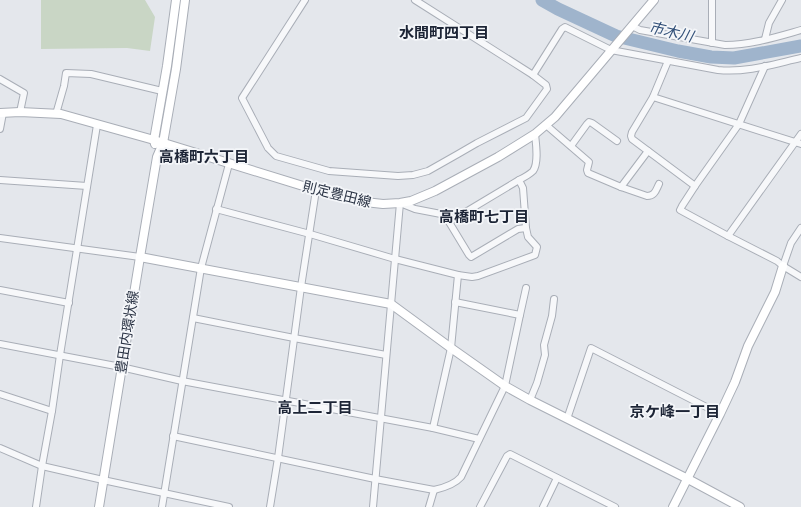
<svg xmlns="http://www.w3.org/2000/svg" width="801" height="507" font-family="'Roboto Condensed','Noto Sans JP',sans-serif">
<rect width="100%" height="100%" fill="#e4e7ec"/>
<path fill="#c9d6c5" d="M41,0H145L155,17L150,51L127,48L41,49Z"/>
<g fill="none" stroke-linecap="round" stroke-linejoin="round">
<path stroke="#9fb4cc" stroke-width="13" d="M542,0L558,9L616,36L678,51L711,57L734,58L801,46"/>
<defs>
<g id="street">
<path d="M305,0L242,98L268,148L276,156L329,171L398,176L413,175L428,171L458,154L477,143L526,118L547,89L546,85L533,75L415,0"/>
<path d="M712,0V43"/>
<path d="M632,26L640,30L725,45C751,45 776,37 801,30"/>
<path d="M765,39L769,23L782,0"/>
<path d="M668,61L653,97L632,132L631,136L632,139L695,186"/>
<path d="M765,66L739,124L695,186L682,206L680,210L728,236L777,261L783,266L801,277"/>
<path d="M533,75L562,29L565,27L611,50L718,70C746,73 774,64 801,58"/>
<path d="M0,79L24,93L20,112"/>
<path d="M653,97L801,144"/>
<path d="M56,114L64,86L66,73L91,74L162,91"/>
<path d="M546,125L589,162L587,170L588,173L621,187L647,196C655,196 656,190 659,184"/>
<path d="M0,129L3,113"/>
<path d="M571,146L587,124L589,122L592,123L617,141"/>
<path d="M0,180L87,186"/>
<path d="M519,180L449,222L469,255L471,257L518,229L526,228"/>
<path d="M621,187L648,151"/>
<path d="M216,209L310,234L395,259L458,275L451,348L433,428"/>
<path d="M728,236L801,134"/>
<path d="M0,238L140,257"/>
<path d="M783,266L791,243L801,228"/>
<path d="M458,275L472,277L478,276L535,255L537,247L528,237L526,228L523,188L519,180C523,178 529,175 533,171C539,163 536,144 535,134"/>
<path d="M0,290L69,303"/>
<path d="M520,315L526,288"/>
<path d="M193,318L294,338L386,355"/>
<path d="M0,344L121,367L182,381L433,428L479,439"/>
<path d="M0,394L52,411"/>
<path d="M530,400L537,383L545,355L544,345L552,316L554,299"/>
<path d="M567,419L591,348L720,414"/>
<path d="M173,436L375,479L434,490C443,488 455,484 461,477L505,386L520,315L455,302"/>
<path d="M0,448L42,466L103,480L229,507"/>
<path d="M36,507L42,466L52,411L60,355L97,125"/>
<path d="M162,507L201,268L229,164"/>
<path d="M270,507L278,458L301,287L316,190"/>
<path d="M373,507L400,203L415,209L441,214L443,215L449,222"/>
<path d="M429,507L434,490"/>
<path d="M480,507L507,456L510,454L615,507"/>
<path d="M543,507L557,478"/>
</g>
<g id="secondary">
<path d="M0,113L20,112L61,114L154,140L316,190L365,202L383,204L400,203L411,201L435,191L498,157L535,134L555,117L654,0"/>
<path d="M155,144L154,140L167,66L176,0"/>
<path d="M140,257L391,304L451,348L505,386L530,400L688,479L740,507"/>
<path d="M99,507L140,257L157,157L163,143L176,69L185,0"/>
<path d="M673,507L720,414L735,382L748,346L775,292L783,266"/>
</g>
</defs>
<use href="#street" stroke="#a9aeb7" stroke-width="8"/>
<use href="#secondary" stroke="#a9aeb7" stroke-width="10"/>
<use href="#street" stroke="#f7f8fa" stroke-width="6"/>
<use href="#secondary" stroke="#fff" stroke-width="8"/>
</g>
<g text-anchor="middle" dominant-baseline="central" stroke-width="3.5" stroke-linejoin="round" paint-order="stroke">
<g font-size="14" fill="#2b3445" stroke="#f4f6f9">
<text transform="translate(337 194) rotate(14)">則定豊田線</text>
<text transform="translate(127 332) rotate(-81)">豊田内環状線</text>
</g>
<g font-size="15" font-style="italic" fill="#34527a" stroke="#f4f6f9">
<text transform="translate(671 32) rotate(13)">市木川</text>
</g>
<g font-size="15" font-weight="bold" fill="#1d2536" stroke="#f4f6f9">
<text x="444" y="33">水間町四丁目</text>
<text x="204" y="157">高橋町六丁目</text>
<text x="484" y="217">高橋町七丁目</text>
<text x="315" y="408">高上二丁目</text>
<text x="675" y="412">京ケ峰一丁目</text>
</g>
</g>
</svg>
